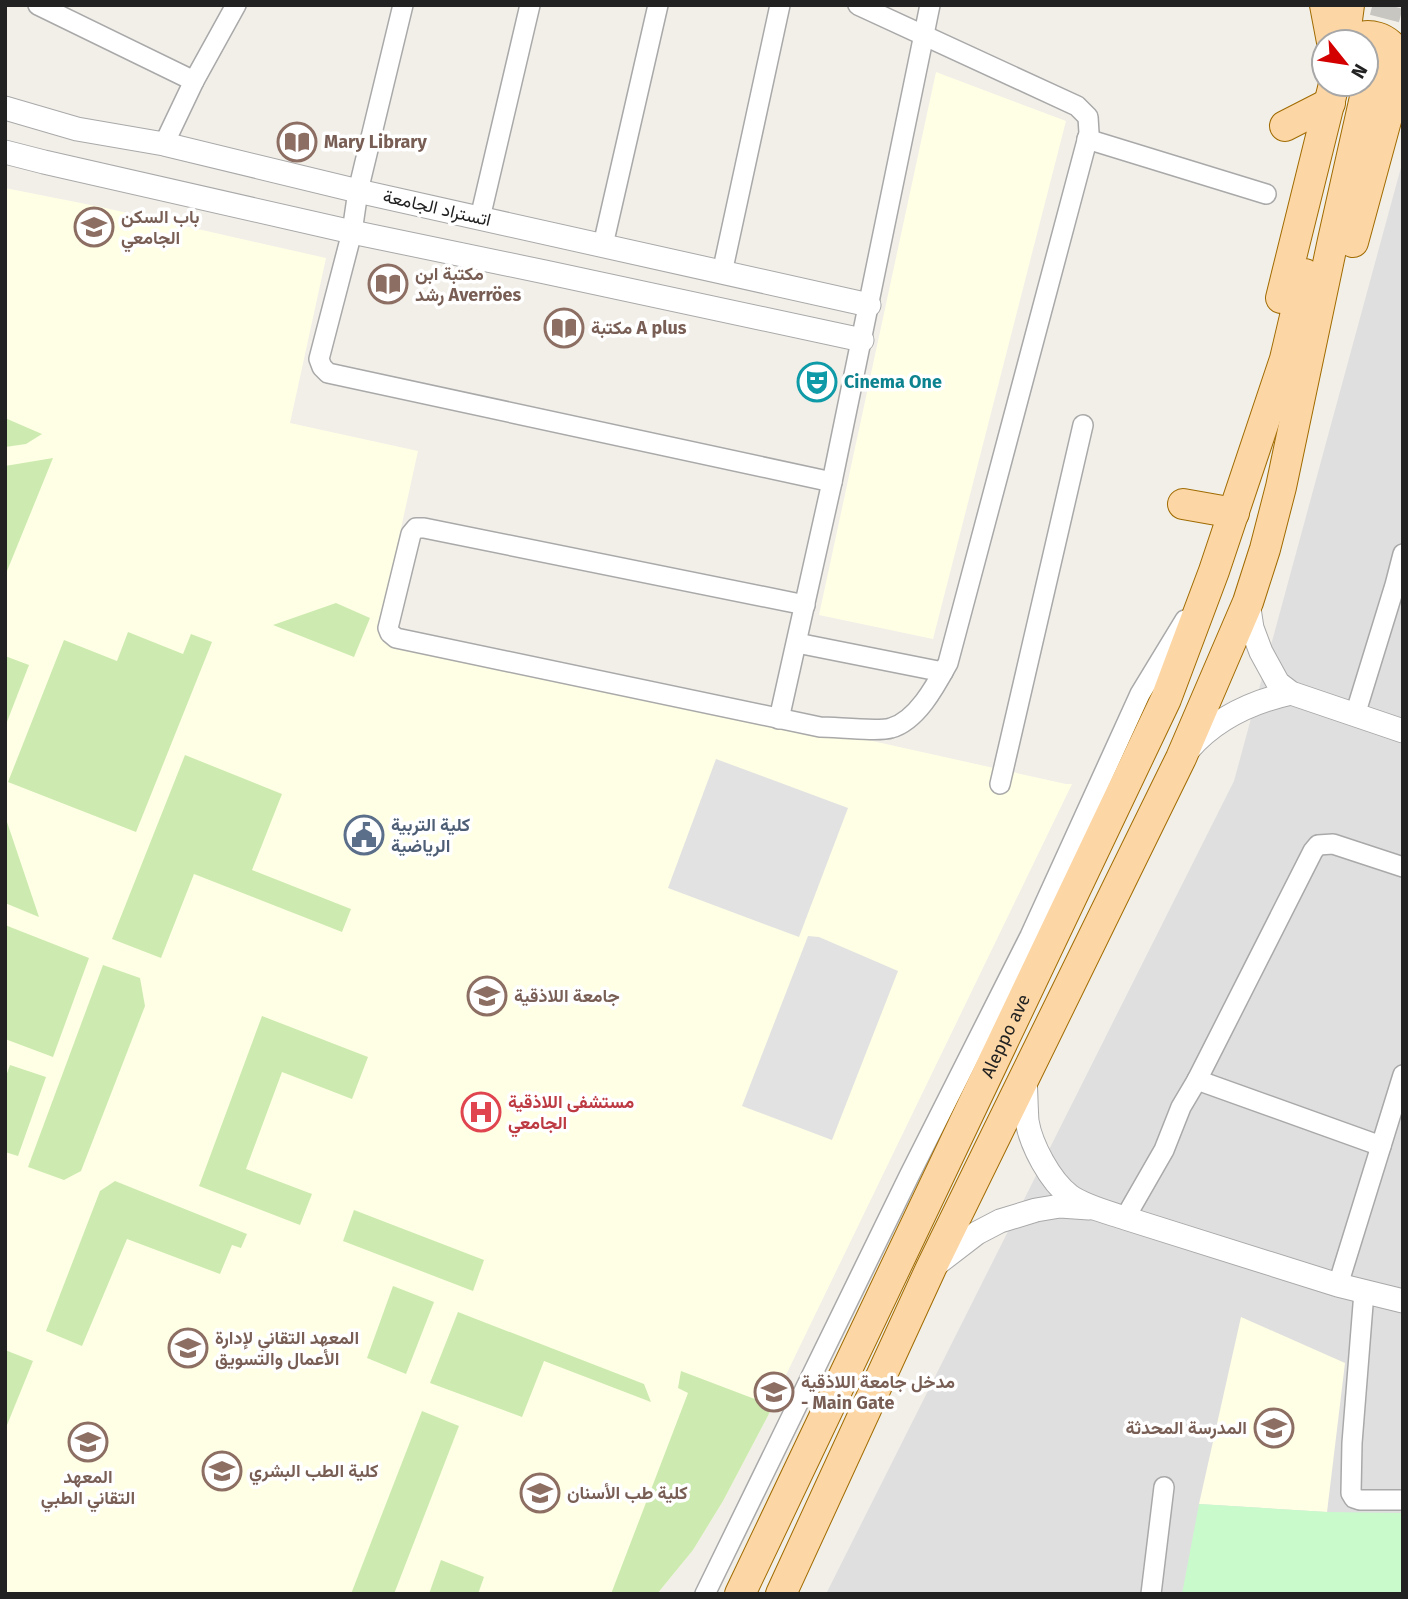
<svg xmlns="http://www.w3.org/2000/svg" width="1408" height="1599" font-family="'Fira Sans',Vazirmatn,sans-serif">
<rect width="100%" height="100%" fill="#f2efe9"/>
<path fill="#e0dfdf" d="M1403,160V1594H826L1234,781Z"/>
<g fill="#ffffe5">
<path d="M936,72L1066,121L933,639L819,615Z"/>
<path d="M5,188L101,207L326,258L290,423L418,451L379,628L476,653L1066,784H1072L784,1379L775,1377L763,1406L771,1410L723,1501L693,1550L657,1594H5Z"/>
<path d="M1241,1317L1345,1363L1327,1512L1199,1504Z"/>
</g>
<g fill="#cdebb0">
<path d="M5,418L42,434L26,444L5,447Z"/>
<path d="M53,458L5,576V466Z"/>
<path d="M336,603L370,618L354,657L273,625Z"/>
<path d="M128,632L183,654L191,634L212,642L136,832L8,782L64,640L117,661Z"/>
<path d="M5,656L29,665L5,727Z"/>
<path d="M185,755L282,794L252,870L351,909L342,932L194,874L161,958L112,939Z"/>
<path d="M5,816L39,917L5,903Z"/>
<path d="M5,925L89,958L53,1057L5,1039Z"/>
<path d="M103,965L140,978L145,1006L81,1171L64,1180L28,1167Z"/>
<path d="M262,1016L368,1057L352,1099L282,1072L246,1169L312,1194L300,1225L199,1186Z"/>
<path d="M10,1065L46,1077L18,1156L5,1152V1079Z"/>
<path d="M115,1181L247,1234L241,1248L232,1245L220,1274L127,1239L82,1346L46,1331L100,1191Z"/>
<path d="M354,1210L484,1260L473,1291L343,1241Z"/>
<path d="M393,1286L434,1302L406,1374L367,1358Z"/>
<path d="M458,1312L644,1384L651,1402L544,1361L522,1417L430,1383Z"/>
<path d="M5,1350L33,1361L5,1430Z"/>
<path d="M681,1371L765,1403L764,1406L771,1410L723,1501L693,1550L657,1594H611L688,1393L678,1388Z"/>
<path d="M422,1411L459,1426L394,1594H351Z"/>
<path d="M441,1560L484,1577L478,1594H429Z"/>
</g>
<path fill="#c8facc" d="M1199,1504L1327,1512L1403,1513V1594H1182Z"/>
<g fill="#e2e2e2">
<path d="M716,759L848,808L799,937L668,888Z"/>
<path d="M808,936L819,937L898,971L832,1140L742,1106Z"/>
</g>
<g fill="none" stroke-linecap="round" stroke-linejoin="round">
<path stroke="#c8c6c1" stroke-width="30" stroke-dasharray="30 15" stroke-linecap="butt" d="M1373,62L1388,5"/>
<defs>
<g id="minor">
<path d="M38,5L194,81"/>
<path d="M403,5L358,191L352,232L319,359L322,367L328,373L832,482"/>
<path d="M1087,139L1266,194"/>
<path d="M164,144L194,81L236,5"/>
<path d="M480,218L530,5"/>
<path d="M603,245L658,5"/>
<path d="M722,273L780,5"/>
<path d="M805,605L424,528H416L411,534L388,628L390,633L396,638L820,727C836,727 878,732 891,728C917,721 936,685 948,663L1089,133L1088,117L1077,106L858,5"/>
<path d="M797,643L943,672"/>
<path d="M1355,715L1395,585L1403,554"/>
<path d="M779,719L832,482L930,5"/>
<path d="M1000,784L1083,425"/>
<path d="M1197,1080L1381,1146"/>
<path d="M1125,1218L1164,1150L1181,1107L1197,1080L1313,851L1318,845L1333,844L1403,867"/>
<path d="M1338,1285L1403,1075"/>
<path d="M1364,1292L1352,1443L1351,1493L1354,1498L1360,1500H1403"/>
<path d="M705,1594L910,1174L1030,936L1140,694L1185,620"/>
<path d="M1151,1594L1164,1487"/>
</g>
<g id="tertiary">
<path d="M5,108L77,129L164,144L358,191L869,305"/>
<path d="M5,152L44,162L352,232L545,272L862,340"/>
<path d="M1248,602L1252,628L1261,652L1278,683L1291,693L1403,731"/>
<path d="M1189,749C1216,718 1251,702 1291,693"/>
<path d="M1025,1078C1026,1092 1026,1107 1027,1121C1031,1145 1050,1181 1070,1196C1086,1207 1107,1212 1125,1218L1338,1285L1403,1301"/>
<path d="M934,1266L977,1233L1000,1221L1036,1210L1060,1206L1089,1208"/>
</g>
<g id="primary">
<path d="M1325,5L1332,42"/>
<path d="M1344,42L1349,5"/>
<path d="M1349,42C1366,30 1391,37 1398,57C1399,61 1399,65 1399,69"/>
<path d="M1285,126L1330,103"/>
<path d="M1353,242L1403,58"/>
<path d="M1281,298L1334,84"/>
<path d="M1183,504L1234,513"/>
<path id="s1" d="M740,1594L1166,699L1214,571L1285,359L1305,274"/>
<path d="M781,1594L931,1268L1181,758L1248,602L1265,549L1281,487L1333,240L1372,66"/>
</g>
</defs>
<use href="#minor" stroke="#a9a9a9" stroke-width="22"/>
<use href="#tertiary" stroke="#a9a9a9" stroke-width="25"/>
<use href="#primary" stroke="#a06b00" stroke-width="32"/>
<use href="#minor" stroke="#fff" stroke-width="19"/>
<use href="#tertiary" stroke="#fff" stroke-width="23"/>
<use href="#primary" stroke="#fcd6a4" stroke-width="30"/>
</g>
<defs>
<symbol id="library-ring" viewBox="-11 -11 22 22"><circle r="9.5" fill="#fff" stroke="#8d6e63" stroke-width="1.5"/><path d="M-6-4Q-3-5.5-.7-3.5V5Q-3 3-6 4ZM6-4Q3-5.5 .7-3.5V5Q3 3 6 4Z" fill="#8d6e63"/></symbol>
<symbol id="university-ring" viewBox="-11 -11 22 22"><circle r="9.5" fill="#fff" stroke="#8d6e63" stroke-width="1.5"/><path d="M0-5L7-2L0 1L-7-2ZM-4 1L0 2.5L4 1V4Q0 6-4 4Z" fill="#8d6e63"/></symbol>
<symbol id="theatre-ring" viewBox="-11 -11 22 22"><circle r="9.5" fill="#fff" stroke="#0f9aa8" stroke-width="1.5"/><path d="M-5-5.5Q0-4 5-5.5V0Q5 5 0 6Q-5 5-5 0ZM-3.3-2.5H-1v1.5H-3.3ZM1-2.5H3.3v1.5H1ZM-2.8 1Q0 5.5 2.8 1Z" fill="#0f9aa8"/></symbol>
<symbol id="civic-ring" viewBox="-11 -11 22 22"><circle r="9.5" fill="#fff" stroke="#5c6f8a" stroke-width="1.5"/><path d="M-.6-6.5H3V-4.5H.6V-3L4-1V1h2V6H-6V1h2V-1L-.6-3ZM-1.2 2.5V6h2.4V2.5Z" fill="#5c6f8a"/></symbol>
<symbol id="hospital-ring" viewBox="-11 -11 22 22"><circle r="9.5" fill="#fff" stroke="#e0444e" stroke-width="1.5"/><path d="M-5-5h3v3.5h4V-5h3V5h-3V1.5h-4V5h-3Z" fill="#e0444e"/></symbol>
<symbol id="school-ring" viewBox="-11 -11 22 22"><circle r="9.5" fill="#fff" stroke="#8d6e63" stroke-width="1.5"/><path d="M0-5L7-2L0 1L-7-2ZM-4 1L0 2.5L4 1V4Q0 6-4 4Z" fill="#8d6e63"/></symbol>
</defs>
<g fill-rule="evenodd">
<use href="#library-ring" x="275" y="120" width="44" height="44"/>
<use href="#university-ring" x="72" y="205" width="44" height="44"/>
<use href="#library-ring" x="366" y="262" width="44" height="44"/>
<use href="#library-ring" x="542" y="306" width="44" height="44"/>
<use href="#theatre-ring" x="795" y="360" width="44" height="44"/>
<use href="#civic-ring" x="342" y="813" width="44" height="44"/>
<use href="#university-ring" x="465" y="974" width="44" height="44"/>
<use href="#hospital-ring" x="459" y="1090" width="44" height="44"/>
<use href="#university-ring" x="166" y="1326" width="44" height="44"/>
<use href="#university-ring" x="752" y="1370" width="44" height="44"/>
<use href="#school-ring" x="1252" y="1406" width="44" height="44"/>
<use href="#university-ring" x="66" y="1420" width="44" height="44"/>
<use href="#university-ring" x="200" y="1449" width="44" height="44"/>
<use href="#university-ring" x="518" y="1471" width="44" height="44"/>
</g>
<g text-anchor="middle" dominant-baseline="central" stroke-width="7" stroke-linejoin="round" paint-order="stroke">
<g font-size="18" font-weight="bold" fill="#785e54" stroke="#fff" text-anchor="start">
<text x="324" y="142">Mary Library</text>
<text x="121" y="217">باب السكن<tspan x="121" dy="21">الجامعي</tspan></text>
<text x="415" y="274">مكتبة ابن<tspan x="415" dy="21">رشد Averröes</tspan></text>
<text x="591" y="328">مكتبة A plus</text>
<text x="514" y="996">جامعة اللاذقية</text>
<text x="215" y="1338">المعهد التقاني لإدارة<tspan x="215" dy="21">الأعمال والتسويق</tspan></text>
<text x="801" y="1382">مدخل جامعة اللاذقية<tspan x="801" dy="21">- Main Gate</tspan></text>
<text x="1247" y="1428" text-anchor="end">المدرسة المحدثة</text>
<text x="249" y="1471">كلية الطب البشري</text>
<text x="88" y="1477" text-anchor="middle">المعهد<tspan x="88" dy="21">التقاني الطبي</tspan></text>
<text x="567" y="1493">كلية طب الأسنان</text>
</g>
<g font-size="18" fill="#222" stroke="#fff">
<text transform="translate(437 208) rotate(13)">اتستراد الجامعة</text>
<text stroke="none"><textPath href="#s1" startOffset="618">Aleppo ave</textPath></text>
</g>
<g font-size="18" font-weight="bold" fill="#0d838f" stroke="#fff" text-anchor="start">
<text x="844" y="382">Cinema One</text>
</g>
<g font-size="18" font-weight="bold" fill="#4e5e75" stroke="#fff" text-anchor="start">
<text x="391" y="825">كلية التربية<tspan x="391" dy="21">الرياضية</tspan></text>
</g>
<g font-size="18" font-weight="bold" fill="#be3a42" stroke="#fff" text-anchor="start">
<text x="508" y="1102">مستشفى اللاذقية<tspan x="508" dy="21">الجامعي</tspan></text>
</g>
</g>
<rect width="1408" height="1599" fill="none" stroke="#222222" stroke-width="14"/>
<g transform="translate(1345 63) rotate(120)"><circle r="33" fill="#ffffff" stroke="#a7a7a7" stroke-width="2"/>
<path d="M0-5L12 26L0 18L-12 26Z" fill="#d40000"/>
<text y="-10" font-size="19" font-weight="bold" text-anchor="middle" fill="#222222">N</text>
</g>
</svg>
